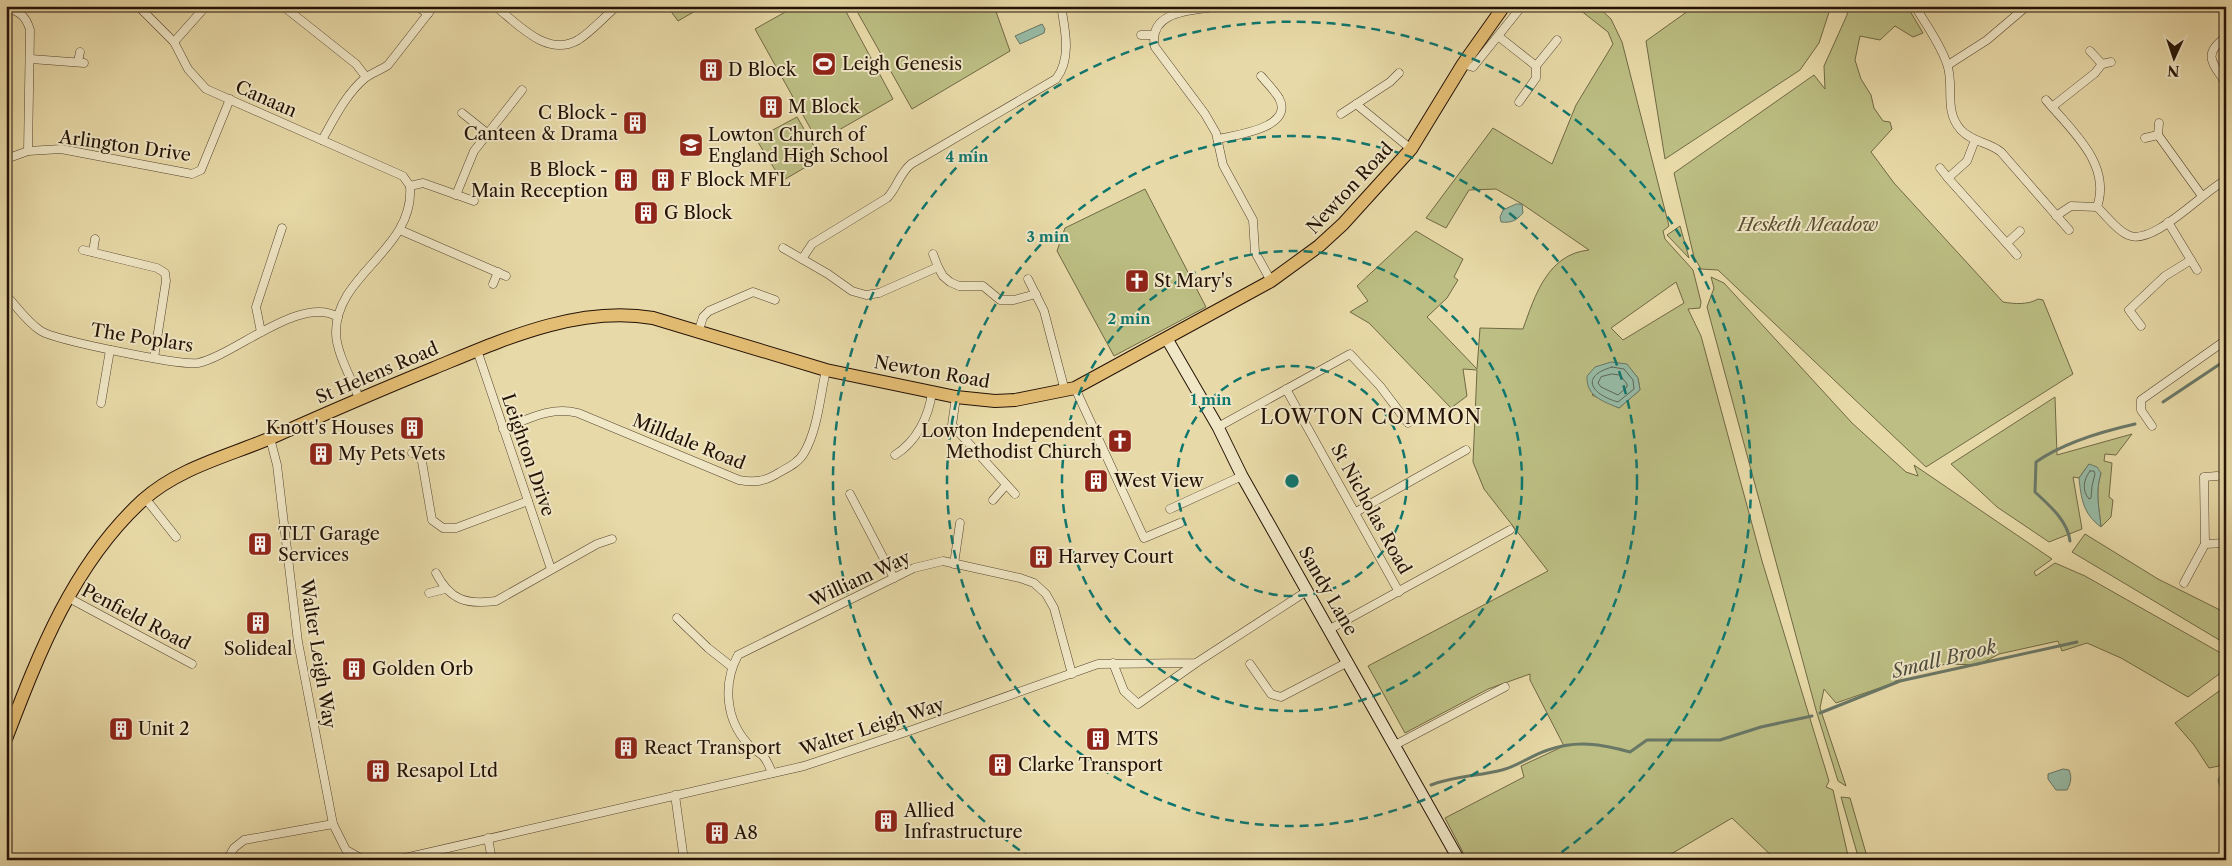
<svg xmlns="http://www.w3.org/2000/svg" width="2232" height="866" font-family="'Libre Caslon Text',serif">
<rect width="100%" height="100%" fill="#e8daa8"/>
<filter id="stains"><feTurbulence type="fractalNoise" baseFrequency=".004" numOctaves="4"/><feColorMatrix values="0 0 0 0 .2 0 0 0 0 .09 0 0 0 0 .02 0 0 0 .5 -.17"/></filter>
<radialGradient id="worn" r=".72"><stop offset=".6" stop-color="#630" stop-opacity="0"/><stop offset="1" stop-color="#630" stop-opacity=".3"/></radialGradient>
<g fill="#bcbe83" stroke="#706844" fill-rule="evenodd">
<path d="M667,6H704L678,21Z"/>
<path d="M796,6H843L893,99L818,142L755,29Z"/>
<path d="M854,6H994L1010,51L912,109Z"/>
<path d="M1575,6H1597L1611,19L1622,42L1669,226L1663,231L1665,239L1693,270L1701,302L1700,308L1688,309L1701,336L1762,561L1829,781L1826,787L1833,790L1849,860H1776L1732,818L1661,860H1467L1445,818L1524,777L1521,766L1564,746L1530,680V674L1488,689L1405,733L1368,666L1548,571L1484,489L1473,462L1477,370L1463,369L1467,396L1451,408L1369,323L1350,312L1368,301L1357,286L1416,231L1463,259L1454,277L1458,280L1447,298L1427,317L1477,369L1480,328L1523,329C1535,295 1548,254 1589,250L1522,204L1496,189L1469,190L1446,228L1426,218L1493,128L1552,164L1576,105L1613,44L1608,32ZM1676,282L1684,303L1623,340L1611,328ZM1626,364L1638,378L1640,390L1619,408L1592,395Z"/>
<path d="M1695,6H1831L1819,43L1800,70L1665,159L1646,41Z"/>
<path d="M1848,6H1907L1923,33L1913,37L1895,26L1880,40L1860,36L1855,60L1861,79L1871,95L1874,108L1883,121L1890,122L1892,129L1871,152L1894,183L2003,302C2014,304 2028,305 2038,299L2043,300L2073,374L1926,467L1718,270L1701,269L1694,257L1674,173L1814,75L1825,89L1824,66L1847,15Z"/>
<path d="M797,117L821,158L782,181L756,139Z"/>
<path d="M1145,189L1206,307L1114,356L1057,251L1065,228Z"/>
<path d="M1680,226L1689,258L1667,235Z"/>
<path d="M1711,277L1724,283L1852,423L1906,472L1918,476L1914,465L2052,559L2034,572L2036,576L2055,563L2085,576L2226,656V669L2188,697L2121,658L2087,643L2062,651L2058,641L1999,654L1978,665L1947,664L1914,670L1891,684L1836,703L1824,689L1820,708L1846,786L1838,781L1816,710L1707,307L1714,288Z"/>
<path d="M2055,397L2057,455L2132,434L2116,455L2105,454L2104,461L2112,463L2109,497L2113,500L2111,517L2101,527C2099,507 2095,492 2101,473L2089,464L2079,478L2073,477L2082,529L2049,542L1997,507L1951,464Z"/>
<path d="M2085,534L2158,579L2226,613V644L2072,552Z"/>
<path d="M2226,686V753L2219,766L2209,768L2194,745L2175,723Z"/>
<path d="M1841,797L1850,798L1868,860H1859Z"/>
</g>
<g fill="#97bba6" stroke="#697766">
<path d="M1042,24L1045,29L1044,33L1020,44L1015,36Z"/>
<path d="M1516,204H1522L1523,213C1516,221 1511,223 1501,222L1500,217L1503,210Z"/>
<path d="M1611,362L1627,364L1638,378L1640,390L1619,408C1602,401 1586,396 1587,376L1595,367Z"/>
<path d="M2089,464L2097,467L2101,473C2095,492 2099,507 2101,527C2083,514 2081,498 2079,478Z"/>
<path d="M2226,766V790L2221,789L2218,780Z"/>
<path d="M2063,769L2069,770C2072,777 2071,783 2067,790H2056L2048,779V774Z"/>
</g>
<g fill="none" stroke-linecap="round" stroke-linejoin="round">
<g stroke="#5d6656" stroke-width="1">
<path d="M1612,367L1624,369L1633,380L1634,389L1618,402C1593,395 1578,377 1612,367Z"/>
<path d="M1612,374L1620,375L1627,384V387L1618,395L1601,387L1598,383L1601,377Z"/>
<path d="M2090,471H2094L2095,474L2092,486L2091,498L2089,499C2082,491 2083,480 2090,471Z"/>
</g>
<g stroke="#697766" stroke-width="3">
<path d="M2163,402L2226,360"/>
<path d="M2070,541C2068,521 2049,505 2035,492L2036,462C2063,443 2104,431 2135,424"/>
<path d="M1820,713L1900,681L2077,642"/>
<path d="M1431,785C1454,776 1479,776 1502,770C1518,766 1532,755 1548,750C1576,740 1602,744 1630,752L1647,740H1720L1761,727L1812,716"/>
</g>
<defs>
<g id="street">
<path d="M138,6L174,42L188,69L206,89L403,176L410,186"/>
<path d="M283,6L356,64L366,77"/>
<path d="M417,6L428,14"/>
<path d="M495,6C518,24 547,58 578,40C591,32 604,17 616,7"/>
<path d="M616,6L627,7"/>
<path d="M1915,6C1926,25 1940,43 1947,64C1955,86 1943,110 1961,130C1972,142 1989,142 2001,152L2069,230"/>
<path d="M6,7C20,12 26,16 30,30L28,151"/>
<path d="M1208,8C1184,11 1148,14 1155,47L1205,114L1216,133L1223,165L1253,220L1255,252L1271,281"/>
<path d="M1141,35H1154"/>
<path d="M1498,36L1536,66L1557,40"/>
<path d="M2226,37C2202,54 2212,63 2226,83"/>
<path d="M174,42L206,6"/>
<path d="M2090,51L2102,64L2111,62"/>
<path d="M31,59L84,63"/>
<path d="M78,62L80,52"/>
<path d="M1463,64L1473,67L1522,6"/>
<path d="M1948,65L1987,40L2027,6"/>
<path d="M2046,100C2071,130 2112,164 2097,207"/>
<path d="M1519,102L1536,78V66"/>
<path d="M1356,104L1411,149"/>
<path d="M2052,107L2095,73L2102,64"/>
<path d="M462,113L487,133"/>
<path d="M1341,114L1390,82L1399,73"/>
<path d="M2159,123L2158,135L2202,196"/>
<path d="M2145,138L2158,135"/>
<path d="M1219,139C1235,135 1295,128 1279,98C1274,90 1267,83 1261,76"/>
<path d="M322,140C334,119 346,94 365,78C372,73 381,70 388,65L434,6"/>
<path d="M1975,140L1967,161L1948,178L2017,255"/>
<path d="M6,159L28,151L61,149L192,174L201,170L230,99"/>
<path d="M1940,168L1948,178"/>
<path d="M410,186L423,183L474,201"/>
<path d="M456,195L474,151L522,90"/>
<path d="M2056,216L2071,206L2097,207C2106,215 2116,230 2128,235C2153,247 2203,191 2226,180"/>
<path d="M2168,222L2197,270"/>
<path d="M400,230L506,276"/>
<path d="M2007,243L2020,231"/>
<path d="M783,248L828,274L852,291L866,295L879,293L938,267L943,276L950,282L959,286H983L1000,300H1014L1036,294"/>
<path d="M83,250L157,268L165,273L166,281L154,358"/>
<path d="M93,252L95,239"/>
<path d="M933,254L938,267"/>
<path d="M802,259L812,244L887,198C897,188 899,174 911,164L1056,79C1072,59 1065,29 1061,6"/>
<path d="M1028,279L1044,311L1065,391"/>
<path d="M493,284L498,272"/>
<path d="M6,295C17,307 27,322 41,331C55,340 181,366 198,363C235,355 301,294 338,317"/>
<path d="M2141,326L2129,310L2165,276L2191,260"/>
<path d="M699,330L703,317L709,311L753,292L775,300"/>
<path d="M261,332L256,307L282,228"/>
<path d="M477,350L551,569"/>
<path d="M1075,388L1144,538L1180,523"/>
<path d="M1286,389L1399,592"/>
<path d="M956,397L952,425L1015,494"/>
<path d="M359,398C352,380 336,352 336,333C335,274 415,250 410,186"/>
<path d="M101,403L110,350"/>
<path d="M2152,426L2141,410V400L2226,340"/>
<path d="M1218,427L1350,354L1380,386L1408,423"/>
<path d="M503,429C528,419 551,406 578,413L739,480C756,483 766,481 780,472C789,467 799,462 804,453C818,429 820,396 826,370"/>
<path d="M270,438L277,465L298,642L333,824L346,850L364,860"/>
<path d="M412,453L420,450L432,520L443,528H456L528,501"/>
<path d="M895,455C916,442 929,417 932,392"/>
<path d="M2217,476L2204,477L2205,544L2226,543"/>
<path d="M850,494L894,578"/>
<path d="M145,498L176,537"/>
<path d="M993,500L1006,485"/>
<path d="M1170,509L1242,476"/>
<path d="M1356,512L1466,450"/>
<path d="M954,564L960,523"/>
<path d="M436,573C450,600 466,605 496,601L597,544L612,539"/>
<path d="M2184,583L2205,544"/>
<path d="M429,593L445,589"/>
<path d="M67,597L192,664"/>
<path d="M677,618L708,648L732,667"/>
<path d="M1330,629L1510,530"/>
<path d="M1113,663L1124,691L1138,704L1196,663"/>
<path d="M1250,664L1271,694L1281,697L1348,662"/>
<path d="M1395,745L1505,687"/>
<path d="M772,773C770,768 767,760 763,756C759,752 752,749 748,744C725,719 723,683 738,655L914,568L943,561L1020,578L1034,583L1046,594L1054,608L1072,674"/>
<path d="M675,795L684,860"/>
<path d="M488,838L492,860"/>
<path d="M227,860L234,848L244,840L333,824"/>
<path d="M396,860L804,766L912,730L1098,664L1196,663L1307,591"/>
</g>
<path id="secondary" d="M1167,339L1218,427L1242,476L1459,860"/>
<path id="primary" d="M6,739C39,653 73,564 143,500C180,467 229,456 273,437C327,413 380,390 434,368C502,340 578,305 653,318L826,370L956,397L995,401L1015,400L1075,388L1271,281L1319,246L1343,224L1411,149L1463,64L1504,6"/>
</defs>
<use href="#street" stroke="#54432e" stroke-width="9"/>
<use href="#secondary" stroke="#231105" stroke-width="13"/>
<use href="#primary" stroke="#231105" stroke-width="14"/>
<use href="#street" stroke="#f0e7c6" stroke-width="8"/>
<use href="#secondary" stroke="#f0e7c6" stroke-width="11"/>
<use href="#primary" stroke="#e4bd74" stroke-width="12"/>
</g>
<g fill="none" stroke="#0f766e" stroke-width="2.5" stroke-dasharray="9 6">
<circle cx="1292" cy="481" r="115"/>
<circle cx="1292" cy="481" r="230"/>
<circle cx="1292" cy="481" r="345"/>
<path d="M1032 859A459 459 0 1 1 1552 859"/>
</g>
<defs>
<symbol id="stadium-square" viewBox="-11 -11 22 22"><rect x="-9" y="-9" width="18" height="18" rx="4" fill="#8f2418" stroke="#f0e7c6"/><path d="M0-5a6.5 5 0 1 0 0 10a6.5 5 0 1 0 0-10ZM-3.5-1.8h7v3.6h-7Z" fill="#fff"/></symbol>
<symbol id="building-square" viewBox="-11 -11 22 22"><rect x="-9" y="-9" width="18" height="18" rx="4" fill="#8f2418" stroke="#f0e7c6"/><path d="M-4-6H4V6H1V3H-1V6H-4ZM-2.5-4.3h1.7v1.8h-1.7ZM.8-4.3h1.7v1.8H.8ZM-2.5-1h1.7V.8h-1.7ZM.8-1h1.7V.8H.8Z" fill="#fff"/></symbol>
<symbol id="school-square" viewBox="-11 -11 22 22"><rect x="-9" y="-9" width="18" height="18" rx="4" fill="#8f2418" stroke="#f0e7c6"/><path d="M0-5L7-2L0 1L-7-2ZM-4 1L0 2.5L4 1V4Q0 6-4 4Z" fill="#fff"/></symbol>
<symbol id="church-square" viewBox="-11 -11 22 22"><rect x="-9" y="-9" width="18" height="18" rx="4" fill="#8f2418" stroke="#f0e7c6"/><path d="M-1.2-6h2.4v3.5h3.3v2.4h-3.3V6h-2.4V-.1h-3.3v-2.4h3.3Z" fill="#fff"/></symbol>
</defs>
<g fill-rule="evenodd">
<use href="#stadium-square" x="810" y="50" width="28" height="28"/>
<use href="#building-square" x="697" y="56" width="28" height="28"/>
<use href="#building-square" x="757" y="93" width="28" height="28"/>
<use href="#building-square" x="621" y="109" width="28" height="28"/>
<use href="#school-square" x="677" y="131" width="28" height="28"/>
<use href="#building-square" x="612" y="166" width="28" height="28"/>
<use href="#building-square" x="649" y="166" width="28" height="28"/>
<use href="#building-square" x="632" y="199" width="28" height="28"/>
<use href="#church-square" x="1123" y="267" width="28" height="28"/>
<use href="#building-square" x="398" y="414" width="28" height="28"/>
<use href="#church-square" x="1106" y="427" width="28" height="28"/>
<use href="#building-square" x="307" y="440" width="28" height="28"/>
<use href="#building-square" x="1082" y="467" width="28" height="28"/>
<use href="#building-square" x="246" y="530" width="28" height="28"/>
<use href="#building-square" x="1027" y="543" width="28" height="28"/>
<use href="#building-square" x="244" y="609" width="28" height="28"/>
<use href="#building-square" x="340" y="655" width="28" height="28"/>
<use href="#building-square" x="107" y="715" width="28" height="28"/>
<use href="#building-square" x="1084" y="725" width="28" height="28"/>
<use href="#building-square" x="612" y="734" width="28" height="28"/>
<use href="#building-square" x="986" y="751" width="28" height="28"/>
<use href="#building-square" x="364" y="757" width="28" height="28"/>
<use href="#building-square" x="872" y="807" width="28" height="28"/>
<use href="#building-square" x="703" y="819" width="28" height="28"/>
</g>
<g text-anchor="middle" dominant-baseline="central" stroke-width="4" stroke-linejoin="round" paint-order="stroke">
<g font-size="18" fill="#231105" stroke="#f0e7c6" text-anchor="start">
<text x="842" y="64">Leigh Genesis</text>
<text x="728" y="70">D Block</text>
<text x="788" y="107">M Block</text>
<text x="618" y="113" text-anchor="end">C Block -<tspan x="618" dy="21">Canteen &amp; Drama</tspan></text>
<text x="708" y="135">Lowton Church of<tspan x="708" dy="21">England High School</tspan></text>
<text x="608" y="170" text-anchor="end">B Block -<tspan x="608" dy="21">Main Reception</tspan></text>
<text x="680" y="180">F Block MFL</text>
<text x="664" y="213">G Block</text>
<text x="1154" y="281">St Mary's</text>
<text x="394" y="428" text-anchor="end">Knott's Houses</text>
<text x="1102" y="431" text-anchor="end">Lowton Independent<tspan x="1102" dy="21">Methodist Church</tspan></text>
<text x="338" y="454">My Pets Vets</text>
<text x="1114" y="481">West View</text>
<text x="278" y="534">TLT Garage<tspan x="278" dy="21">Services</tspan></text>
<text x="1058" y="557">Harvey Court</text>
<text x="258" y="649" text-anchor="middle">Solideal</text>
<text x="372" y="669">Golden Orb</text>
<text x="138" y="729">Unit 2</text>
<text x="1116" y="739">MTS</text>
<text x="644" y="748">React Transport</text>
<text x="1018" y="765">Clarke Transport</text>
<text x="396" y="771">Resapol Ltd</text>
<text x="904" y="811">Allied<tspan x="904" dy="21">Infrastructure</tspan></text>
<text x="734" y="833">A8</text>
</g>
<g font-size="18" fill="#231105" stroke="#f0e7c6">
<text transform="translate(266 99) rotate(24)">Canaan</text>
<text transform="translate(125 146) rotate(8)">Arlington Drive</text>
<text transform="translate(1350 188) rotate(-47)">Newton Road</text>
<text transform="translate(142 338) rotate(9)">The Poplars</text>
<text transform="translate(932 372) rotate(10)">Newton Road</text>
<text transform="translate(377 373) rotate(-23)">St Helens Road</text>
<text transform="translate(689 442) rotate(22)">Milldale Road</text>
<text transform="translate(528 455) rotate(71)">Leighton Drive</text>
<text transform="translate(1371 509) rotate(61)">St Nicholas Road</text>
<text transform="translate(860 579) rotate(-25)">William Way</text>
<text transform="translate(1328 591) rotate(60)">Sandy Lane</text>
<text transform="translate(136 617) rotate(28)">Penfield Road</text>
<text transform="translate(318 654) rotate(81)">Walter Leigh Way</text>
<text transform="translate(872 727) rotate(-18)">Walter Leigh Way</text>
</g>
<g font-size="18" font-style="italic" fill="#594e31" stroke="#f0e7c6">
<text x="1808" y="225">Hesketh Meadow</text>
</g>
<g font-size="19" font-style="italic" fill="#4c4c3d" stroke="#f0e7c6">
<text transform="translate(1944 659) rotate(-14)">Small Brook</text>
</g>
<g font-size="20" letter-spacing="1" fill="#231105" stroke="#f0e7c6">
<text x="1371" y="417">LOWTON COMMON</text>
</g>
</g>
<circle cx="1292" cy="481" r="8" fill="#0f766e" stroke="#f0e7c6" stroke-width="2.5"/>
<g font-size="15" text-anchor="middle" font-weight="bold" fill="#0f766e" stroke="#f0e7c6" stroke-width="4" stroke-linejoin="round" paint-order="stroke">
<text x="967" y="162">4 min</text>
<text x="1048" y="242">3 min</text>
<text x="1129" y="324">2 min</text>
<text x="1211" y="405">1 min</text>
</g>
<rect width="2232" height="866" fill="none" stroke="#e8daa8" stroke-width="25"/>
<rect x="8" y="8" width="2217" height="851" fill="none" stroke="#231105" stroke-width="2.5"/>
<rect x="12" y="12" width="2207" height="841" fill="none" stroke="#231105"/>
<g transform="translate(2174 58) rotate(183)" stroke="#f0e7c6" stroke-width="4" paint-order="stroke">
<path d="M0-4L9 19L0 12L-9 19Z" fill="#231105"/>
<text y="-8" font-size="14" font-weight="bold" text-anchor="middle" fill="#231105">N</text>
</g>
<rect width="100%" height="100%" filter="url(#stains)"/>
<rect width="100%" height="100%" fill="url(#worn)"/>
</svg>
